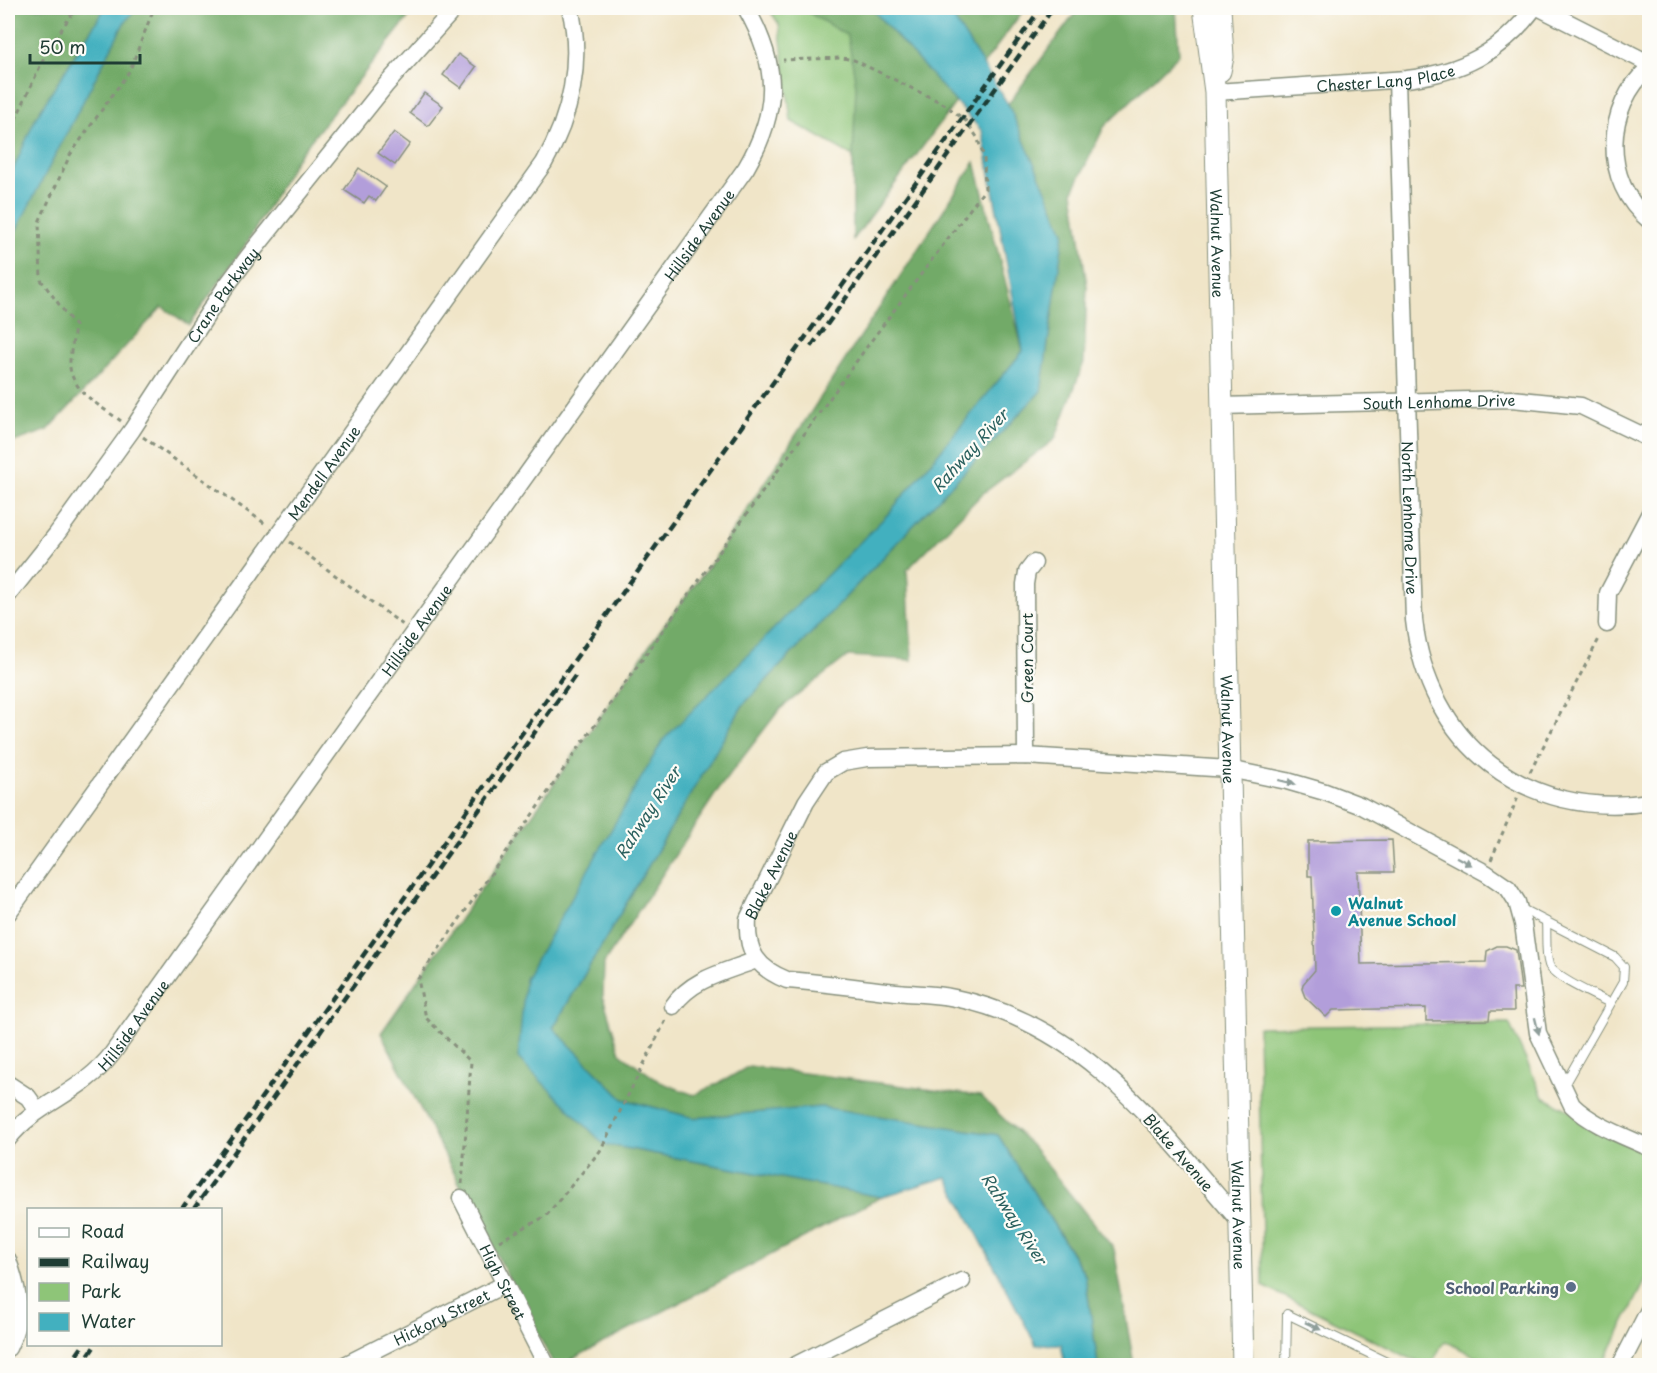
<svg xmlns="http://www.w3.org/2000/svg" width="1657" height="1373" font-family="'Playpen Sans',sans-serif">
<rect width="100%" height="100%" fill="#fdfcf7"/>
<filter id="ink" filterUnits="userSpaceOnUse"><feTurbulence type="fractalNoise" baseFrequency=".0167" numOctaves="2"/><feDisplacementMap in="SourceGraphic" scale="12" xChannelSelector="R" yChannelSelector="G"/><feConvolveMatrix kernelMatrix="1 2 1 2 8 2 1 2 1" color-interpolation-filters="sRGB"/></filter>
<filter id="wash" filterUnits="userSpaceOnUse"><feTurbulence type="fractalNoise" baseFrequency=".008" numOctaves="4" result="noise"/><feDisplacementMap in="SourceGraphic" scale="24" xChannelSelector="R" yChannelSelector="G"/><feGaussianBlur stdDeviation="1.35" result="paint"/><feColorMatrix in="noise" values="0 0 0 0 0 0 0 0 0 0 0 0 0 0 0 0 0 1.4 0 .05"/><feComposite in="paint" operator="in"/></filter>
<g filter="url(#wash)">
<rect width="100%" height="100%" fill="#f0e5c8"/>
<g fill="#8ec578" stroke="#568156" stroke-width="1.5">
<path d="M768,8H1025L853,240V156L791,121L779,24Z"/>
<path d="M1509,1023L1543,1097L1649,1151V1274L1602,1365H1494L1444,1341L1431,1365H1424L1263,1286L1258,1027Z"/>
</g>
<g fill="#72aa68" stroke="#48744e" stroke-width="1.5">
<path d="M16,8H105L36,117L8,182V24Z"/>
<path d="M137,8H416L296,159L248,241L189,325L162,307L48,430L8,444V246L124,23Z"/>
<path d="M801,8H871L956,102L853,240V156L856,86L848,36Z"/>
<path d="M947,8H1025L983,65Z"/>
<path d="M1079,8H1176L1179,54L1104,127L1073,191L1087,286L1084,362L1055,439L981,495L907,570L912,660L848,656L780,709L720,787L604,963L603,997L620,1053L660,1082L694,1095L727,1079L749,1066L980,1096L1031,1145L1114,1249L1134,1365H1098L1085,1274L998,1135L821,1107L694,1118L623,1099L553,1028L743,705L1041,391L1064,232L1008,104Z"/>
<path d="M975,162L1023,351L889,513L525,979L604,1144L881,1197L561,1365H554L381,1033L659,632L715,558Z"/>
</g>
<g fill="#42b0bf" stroke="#30767a" stroke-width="1.5">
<path d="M105,8H137L124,23L8,246V182L36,117Z"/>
<path d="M871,8H947L1008,104L1064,232L1041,391L743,705L553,1028L623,1099L694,1118L821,1107L998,1135L1085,1275L1098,1365H1065L1061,1344L1036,1345L947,1177L881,1197L604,1144L518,1058L525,979L663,740L889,513L1023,351L982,131Z"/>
</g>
<g id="blocks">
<g fill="#b29eda">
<path d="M458,54L476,67L461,88L443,75Z"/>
<path d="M424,93L443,106L428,126L410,113Z"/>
<path d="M394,132L410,144L395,165L378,153Z"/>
<path d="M359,168L386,187L376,201L369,196L364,203L344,190Z"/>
<path d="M1392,840L1394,872H1358L1361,964L1486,962L1487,951L1497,946H1506L1516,950L1521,989H1513L1514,1011H1490L1489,1020L1426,1021V1008L1333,1010L1326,1017L1305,997L1302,989L1303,984L1315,970L1312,876H1308V841Z"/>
</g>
</g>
</g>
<g filter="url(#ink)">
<use href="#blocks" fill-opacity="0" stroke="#88917e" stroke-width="1.5"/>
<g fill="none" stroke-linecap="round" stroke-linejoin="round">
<defs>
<g id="service">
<path d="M1520,908L1615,957L1624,967L1623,982L1564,1085"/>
<path d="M1546,922C1547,936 1545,953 1549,965C1554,978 1597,996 1610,1003"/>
<path d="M1286,1366L1287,1314L1395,1366"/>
</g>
<g id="minor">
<path d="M1540,8L1650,64"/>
<path d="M1650,67C1604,106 1601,182 1650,221"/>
<path id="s1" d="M1397,80L1414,620C1428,743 1525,821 1650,802"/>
<path id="s2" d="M1215,92L1407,79C1462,72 1500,53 1534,8"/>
<path id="s3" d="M1221,406L1512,399L1581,406L1650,439"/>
<path id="s4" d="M8,595L56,535L132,430L224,289L248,257L385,86L455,8"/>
<path d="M1607,624L1608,593L1650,513"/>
<path d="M1026,756L1025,584L1027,572L1034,563"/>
<path id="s5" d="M8,913L544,163C571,116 583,61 570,8"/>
<path d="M673,1006C692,978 726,972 756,960"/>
<path d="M8,1084L28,1097L38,1111"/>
<path id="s6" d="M8,1139C37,1102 81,1094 112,1054L746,168C780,109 779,66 746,8"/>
<path id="s7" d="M461,1198L547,1366"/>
<path id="s8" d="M1240,1222C1159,1128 1085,1024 955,998C936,994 916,994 896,992C860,988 824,983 787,980C757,968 746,952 748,919L806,802L826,772L843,762L867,758L1026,756L1229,769L1287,781L1325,792L1362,806L1486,873L1508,888L1517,902L1523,924L1538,1033L1572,1105C1592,1125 1624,1136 1650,1148"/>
<path d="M8,1260C19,1292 25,1315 8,1348"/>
<path id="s9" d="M343,1366L505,1284"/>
<path d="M794,1366L962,1281"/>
<path d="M1620,1366L1650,1308"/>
</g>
<g id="tertiary">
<path id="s10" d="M1204,8L1215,92L1243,1366"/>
<path d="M1220,71L1223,57L1220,8"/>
</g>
</defs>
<use href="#service" stroke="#88917e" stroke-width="10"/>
<use href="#minor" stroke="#88917e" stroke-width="19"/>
<use href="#tertiary" stroke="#88917e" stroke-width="23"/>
<g stroke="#88917e" stroke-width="3" stroke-dasharray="4.5 4.5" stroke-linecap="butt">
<path d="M8,136L48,49L76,8"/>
<path d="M121,421C102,407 74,393 70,368C69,355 74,339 75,326L41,280L39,222L70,155L130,70L154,8"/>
<path d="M143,437L267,525"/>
<path d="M290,542L403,625"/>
<path d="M1530,772L1600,637"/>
<path d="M1491,860L1518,797"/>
<path d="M462,1184L471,1062L426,1018L418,979L580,746L871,341L985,189L984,157L977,137L966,121L944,104L854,60L842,58L783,60"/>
<path d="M499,1241L546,1216L600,1151L667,1018"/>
</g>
<use href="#service" stroke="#fff" stroke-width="8"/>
<use href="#minor" stroke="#fff" stroke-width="16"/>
<use href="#tertiary" stroke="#fff" stroke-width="21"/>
<g stroke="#1f3d34" stroke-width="4.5" stroke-dasharray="9 4.5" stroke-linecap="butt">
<path d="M811,347L1053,8"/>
<path d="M181,1210L1041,8"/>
<path d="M193,1210L575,676"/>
<path d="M69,1366L84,1344"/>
<path d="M81,1366L96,1344"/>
</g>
</g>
<defs><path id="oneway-solid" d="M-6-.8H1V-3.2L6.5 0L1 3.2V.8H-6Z" transform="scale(1.5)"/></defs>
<g fill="#8f9e9a">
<use href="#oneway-solid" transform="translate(1287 782) rotate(14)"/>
<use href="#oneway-solid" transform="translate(1464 861) rotate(28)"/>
<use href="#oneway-solid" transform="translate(1537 1026) rotate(76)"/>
<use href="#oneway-solid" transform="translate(1313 1326) rotate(26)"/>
</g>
</g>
<circle fill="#0f9aa8" stroke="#fdfcf7" stroke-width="2" cx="1336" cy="911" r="6"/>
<circle fill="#5c6f8a" stroke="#fdfcf7" stroke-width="2" cx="1571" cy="1287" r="6"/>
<g text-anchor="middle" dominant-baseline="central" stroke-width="4.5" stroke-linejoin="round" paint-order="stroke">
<g font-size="15" fill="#1f3d34" stroke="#fdfcf7">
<text stroke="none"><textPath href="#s2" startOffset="171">Chester Lang Place</textPath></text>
<text stroke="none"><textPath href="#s6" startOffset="1143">Hillside Avenue</textPath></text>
<text stroke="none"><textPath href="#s10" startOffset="236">Walnut Avenue</textPath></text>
<text stroke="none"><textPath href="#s4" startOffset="369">Crane Parkway</textPath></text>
<text stroke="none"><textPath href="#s3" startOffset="218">South Lenhome Drive</textPath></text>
<text stroke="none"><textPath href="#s5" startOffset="542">Mendell Avenue</textPath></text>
<text stroke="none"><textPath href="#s1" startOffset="438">North Lenhome Drive</textPath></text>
<text stroke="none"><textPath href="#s6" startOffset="657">Hillside Avenue</textPath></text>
<text transform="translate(1026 658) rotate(-90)">Green Court</text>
<text stroke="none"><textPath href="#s10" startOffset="722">Walnut Avenue</textPath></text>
<text stroke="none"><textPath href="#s8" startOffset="668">Blake Avenue</textPath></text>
<text stroke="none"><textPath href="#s6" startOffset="171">Hillside Avenue</textPath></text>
<text transform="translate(1179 1152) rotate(49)">Blake Avenue</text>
<text stroke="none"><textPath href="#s10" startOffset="1208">Walnut Avenue</textPath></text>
<text stroke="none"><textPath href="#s7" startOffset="94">High Street</textPath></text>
<text stroke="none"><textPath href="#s9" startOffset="110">Hickory Street</textPath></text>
</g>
<g font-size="15" font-weight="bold" fill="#0d838f" stroke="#fdfcf7" text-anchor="start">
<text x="1348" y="902">Walnut<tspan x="1348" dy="17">Avenue School</tspan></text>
</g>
<g font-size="15" font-weight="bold" fill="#4e5e75" stroke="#fdfcf7" text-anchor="end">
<text x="1559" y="1287">School Parking</text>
</g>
<g font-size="16" font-style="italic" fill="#2a605e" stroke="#fdfcf7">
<text transform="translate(969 450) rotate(-48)">Rahway River</text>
<text transform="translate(647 812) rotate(-57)">Rahway River</text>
<text transform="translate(1015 1218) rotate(57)">Rahway River</text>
</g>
</g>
<rect width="1657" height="1373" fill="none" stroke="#fdfcf7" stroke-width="30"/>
<rect x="27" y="1208" width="195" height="138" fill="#fdfcf7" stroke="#a4b0a9" stroke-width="1.5"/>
<rect x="39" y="1228" width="30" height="9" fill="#ffffff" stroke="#a4b0a9" stroke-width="1.5"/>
<text x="81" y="1238" font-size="18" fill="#1f3d34">Road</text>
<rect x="39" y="1258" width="30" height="9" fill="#1f3d34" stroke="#a4b0a9" stroke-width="1.5"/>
<text x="81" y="1268" font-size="18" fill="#1f3d34">Railway</text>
<rect x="39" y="1283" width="30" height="18" fill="#8ec578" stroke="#a4b0a9" stroke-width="1.5"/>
<text x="81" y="1298" font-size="18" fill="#1f3d34">Park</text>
<rect x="39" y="1313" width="30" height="18" fill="#42b0bf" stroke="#a4b0a9" stroke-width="1.5"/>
<text x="81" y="1328" font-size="18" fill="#1f3d34">Water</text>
<path d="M30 54v9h110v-9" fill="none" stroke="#1f3d34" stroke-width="3"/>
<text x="39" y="54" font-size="18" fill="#1f3d34" stroke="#fdfcf7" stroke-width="4.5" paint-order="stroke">50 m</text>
</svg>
